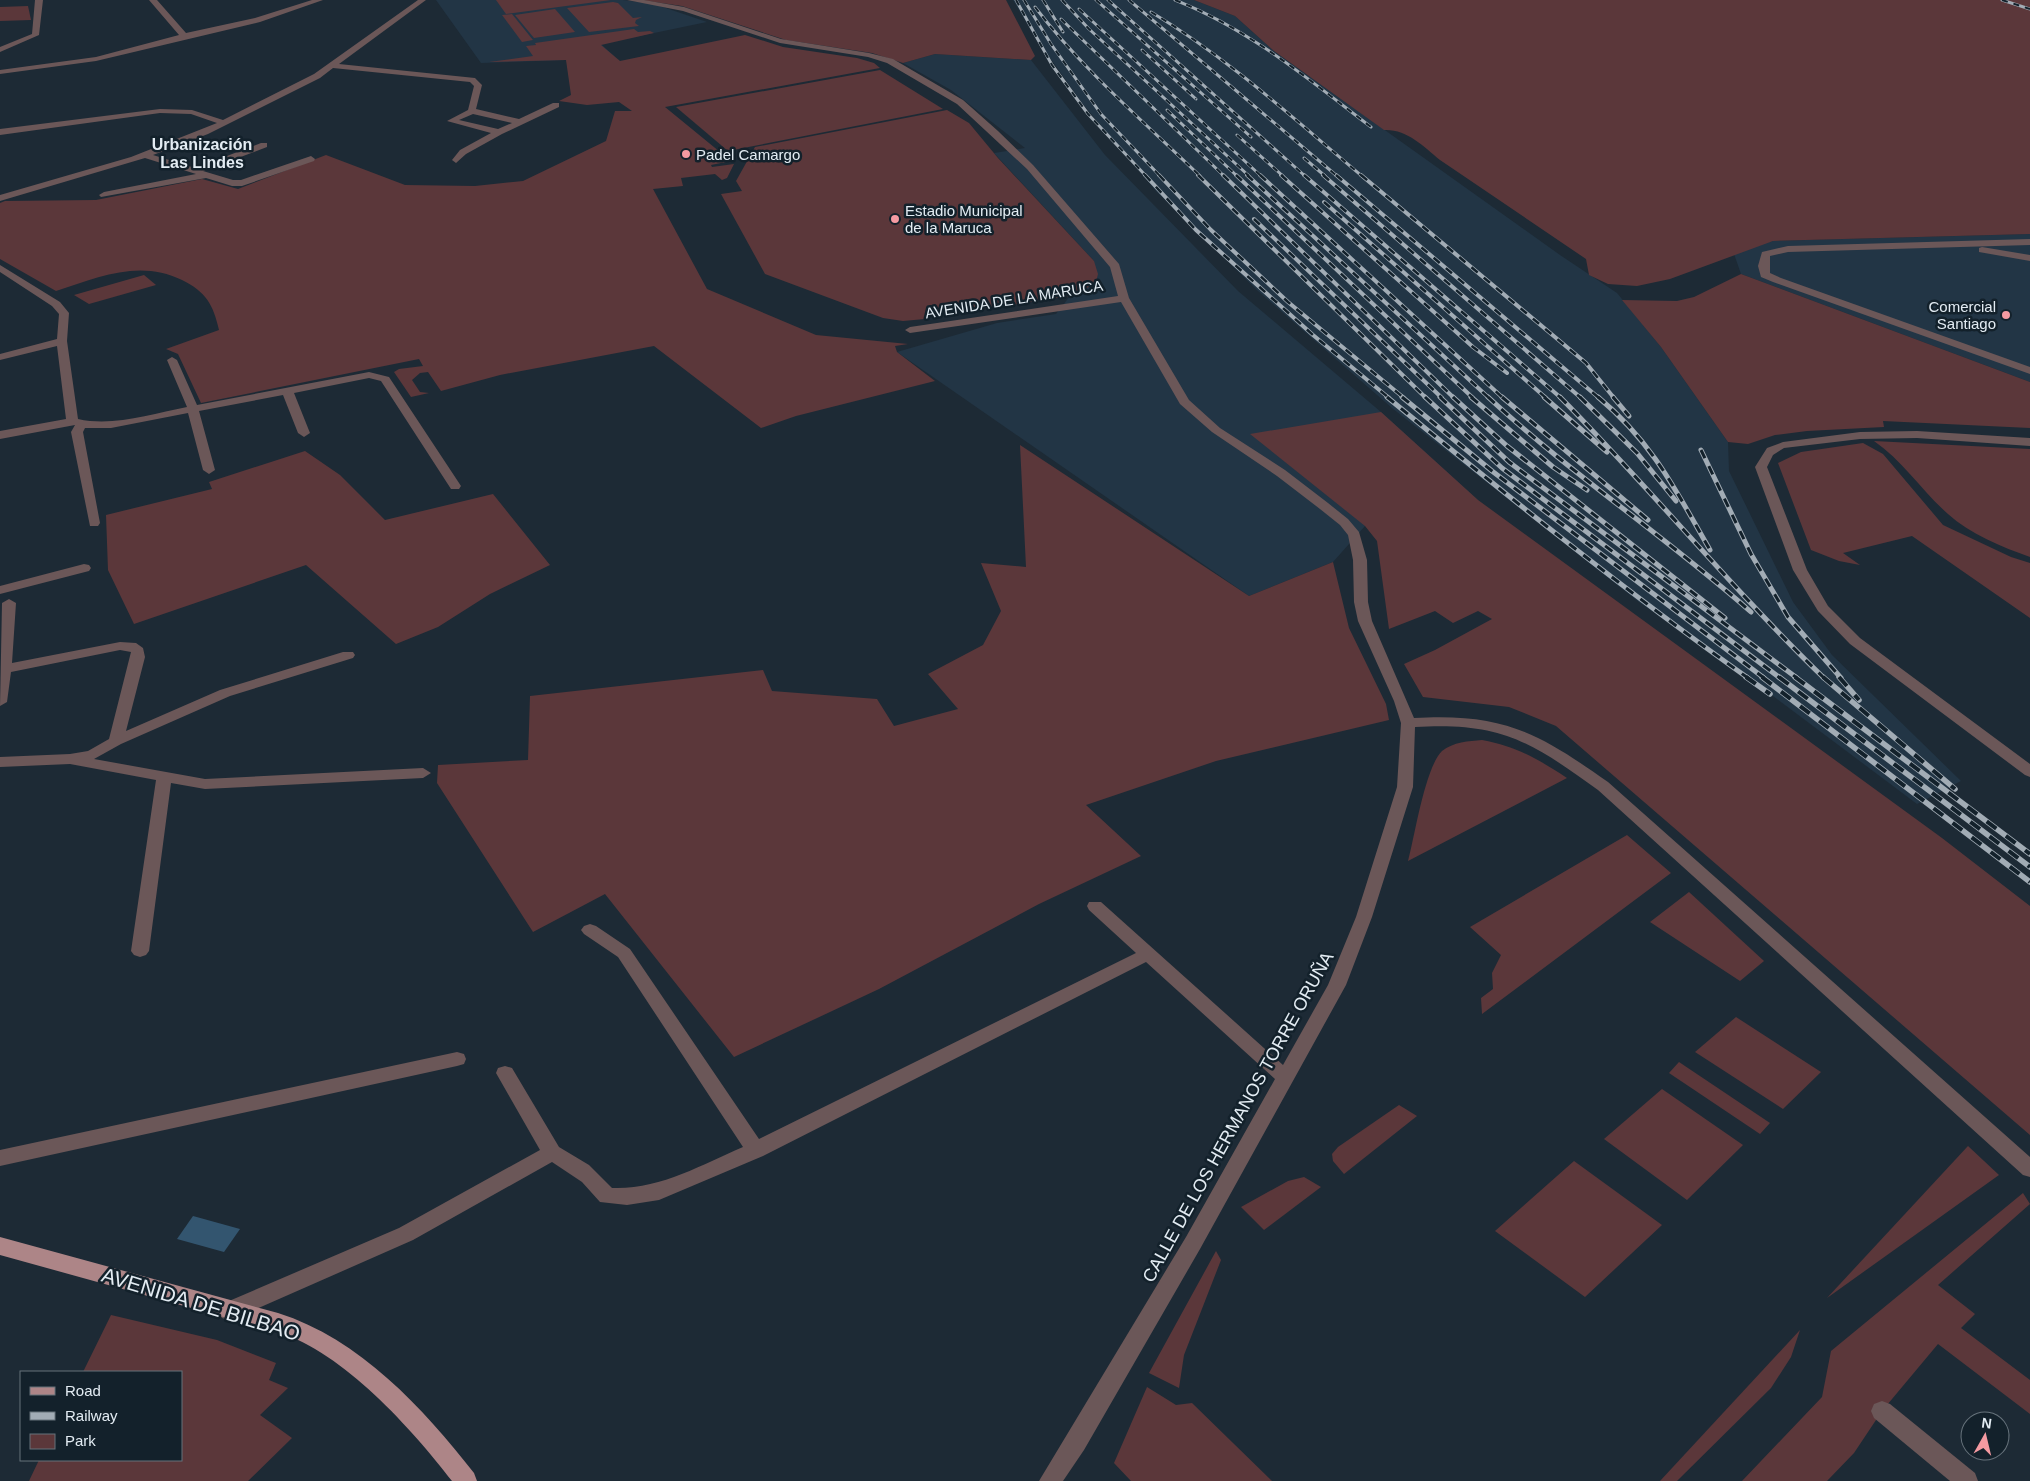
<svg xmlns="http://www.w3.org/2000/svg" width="2030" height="1481" font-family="Helvetica,sans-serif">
<rect width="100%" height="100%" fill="#1d2a35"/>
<g fill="#223545">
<path d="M436,0H623L654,4L707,22L601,44L614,56L567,63L566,60L481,63Z"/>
<path d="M1013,0H1194L1235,16L1274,51L1560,255L1617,293L1661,347L1728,442L1729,471L1793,602L1832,655L1961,781L1917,804L1757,684L1639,602L1392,408L1258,291L1157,192L1082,103L1036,38Z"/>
<path d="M935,54L1031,60L1105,155L1238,291L1381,412L1478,500L1365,526L1333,562L1249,596L897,352L997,323L1056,314L1070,296L1084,290L1094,261L994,153L1025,148L951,90L903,63Z"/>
<path d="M2030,234V382L1741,274L1733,251L1773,241Z"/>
</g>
<g fill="#5b373a">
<path d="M496,0H611L506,14Z"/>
<path d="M641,0H1006L1035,56L1031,60L935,54L903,63L872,53L786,40L682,6Z"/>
<path d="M1194,0H2030V234L1773,241L1670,279L1637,286L1608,284L1589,275L1586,259L1440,160C1423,146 1407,129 1384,130L1274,51L1235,16Z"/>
<path d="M613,2L618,3L633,18L642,17L636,20L635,23L639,26L589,32L567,8Z"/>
<path d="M28,6L31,20L0,21V7Z"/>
<path d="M555,9L575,32L534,38L515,15Z"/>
<path d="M512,14L533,40L522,42L502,15Z"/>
<path d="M634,29L638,32L650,31L654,33L601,45L620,61L745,35L783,47L857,58L874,63L880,68L665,107L731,161L711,165L712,167L734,164L727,178L722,180L715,174L681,178L683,186L653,189L707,289L816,335L908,344L895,346L897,352L935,381L796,416L761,428L654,346L500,375L441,391L428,372L420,373L412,380L420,392L429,393L411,397L394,372L399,369L423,366L419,359L201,403L178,354L166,349L219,330C213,304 206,292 182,280C140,259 98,277 56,291L0,259V203L5,201L96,200L202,179L238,189L326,155L405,185L475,186L523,181L606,141L615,111H632L619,102L587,105L559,101L571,95L566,60L489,62L533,56L526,46L536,45L535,43Z"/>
<path d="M880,70L943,109L728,151L676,107Z"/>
<path d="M947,110L969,123L998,158L1094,261L1098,274L1096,282L1084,290L1070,296L978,310L937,313L925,319L903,321L883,318L765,274L721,194L742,191L736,181L755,147Z"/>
<path d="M1741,274L2030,382V428L1883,421L1884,427L1807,431L1775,435L1748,444L1728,442L1661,347L1622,300L1677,301L1694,297Z"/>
<path d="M144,275L156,285L89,304L74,295Z"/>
<path d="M1381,412L1478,500L1942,838L2030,906V1135L1556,726L1509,707L1423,697L1404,664L1435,650L1492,619L1478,611L1453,623L1435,611L1389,629L1377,541L1365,526L1250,434Z"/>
<path d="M1874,441L2030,449V557C2002,547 1970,534 1948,514C1922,491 1903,461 1874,441Z"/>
<path d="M1863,443L1883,454L1943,525L2011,557L2030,563V618L1912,536L1843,553L1860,565L1839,561L1811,550L1778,463L1801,452Z"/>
<path d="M1020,445L1249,596L1333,562L1349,628L1386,704L1389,720L1216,761L1086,805L1141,856L1039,904L879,989L734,1057L605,894L533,932L437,783L438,765L528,760L530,696L763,670L772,691L877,699L894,726L958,709L928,674L983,645L1001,611L981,563L1026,567Z"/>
<path d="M305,451L340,475L385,520L493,494L550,565L490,594L438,627L396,644L306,565L134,624L108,570L106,515L212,489L209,482Z"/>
<path d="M1482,740C1518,747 1538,759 1567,778L1408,861C1415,835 1425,768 1442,751C1453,742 1469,741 1482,740Z"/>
<path d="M1627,835L1671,873L1482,1014L1481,998L1493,989L1492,973L1501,955L1470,927Z"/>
<path d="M1689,892L1764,961L1740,981L1650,922Z"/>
<path d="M1736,1017L1821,1072L1783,1109L1695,1052Z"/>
<path d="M1679,1062L1770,1123L1760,1134L1669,1073Z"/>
<path d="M1662,1089L1743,1145L1687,1200L1604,1139Z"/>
<path d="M1399,1105L1417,1116L1344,1174L1333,1161L1332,1154L1338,1147Z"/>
<path d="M1968,1146L1999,1175L1827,1298Z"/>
<path d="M1574,1161L1662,1225L1585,1297L1495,1231Z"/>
<path d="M1304,1177L1321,1187L1264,1230L1241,1207L1288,1181Z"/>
<path d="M2023,1193L2030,1204L1938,1285L1975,1314L1961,1328L2030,1380V1414L1938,1344L1882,1411L1854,1453L1827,1481H1742L1822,1397L1831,1351Z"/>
<path d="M1216,1251L1221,1260L1184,1355L1179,1388L1149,1373Z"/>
<path d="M111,1315L217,1340L276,1363L269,1380L288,1388L260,1415L292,1438L248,1481H29L39,1460H181V1372H83Z"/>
<path d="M1800,1330L1791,1357L1771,1388L1677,1481H1660Z"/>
<path d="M1147,1387L1176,1405L1192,1403L1272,1481H1131L1114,1463Z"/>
</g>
<path fill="#33556f" d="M193,1216L240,1229L224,1252L177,1239Z"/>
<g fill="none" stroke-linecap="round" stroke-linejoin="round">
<g fill="#6b5758" fill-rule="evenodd">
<path d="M35,0H43L39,35L0,52V47L32,34Z"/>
<path d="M149,0H157L186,33L255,18L312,0H323L260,22L96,61L0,74V70L96,57L179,35Z"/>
<path d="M418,0H426L339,64L475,78L482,85L476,109L519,119L553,103H559V107L502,134L466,154L456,163L452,160L460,150L491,133L447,121L468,110L474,86L470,82L333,68L320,78L208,134L153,155L195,168L261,143H267V147L203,171L233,180H241L311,156L315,159L314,161L242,186H232L206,178L101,197L99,195L104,192L196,174L145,158L0,201V195L131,157L217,123L191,114L160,113L0,135V129L160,109L192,110L223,120L314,74ZM473,114L512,123L498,129L459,120Z"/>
<path d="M627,0H644L684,7L781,39L869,53L893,59L963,100L998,131L1033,165L1119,264L1129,298L1189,400L1220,428L1285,470L1328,503L1348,519L1359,532L1367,560L1368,602L1372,621L1414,718C1503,713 1537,732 1608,782L2030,1157V1177L2023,1175L1598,790C1530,741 1501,722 1415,727L1413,787L1372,917L1346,985L1200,1249L1084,1450L1063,1481H1039L1186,1237L1275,1079L1146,962L763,1156L659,1200L627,1205L600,1202L582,1182L552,1162L413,1240L236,1318L229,1320L222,1318L218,1311L222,1304L399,1228L540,1150L496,1073L498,1068L505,1066L512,1068L559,1147L589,1165L612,1188C659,1190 701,1165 743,1147L618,957L584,934L581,930L584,926L590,924L596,926L630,949L759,1139L1136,953L1089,910L1087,906L1089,902H1101L1283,1065L1328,985L1356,917L1397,787L1401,723L1394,701L1358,621L1354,602L1353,560L1348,535L1340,525L1320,509L1277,476L1212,432L1180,404L1121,302L910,333L905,330L910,327L1118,296L1110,267L1027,169L957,104L887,63L868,57L780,43L683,11Z"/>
<path d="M2030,239V245L1788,252L1770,256V273L1781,278L2030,367V374L1773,282L1761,277L1758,266L1762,252L1788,246Z"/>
<path d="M1982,247L2030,255V261L1979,252V248Z"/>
<path d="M0,265L60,302L69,313L67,341L78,419C113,427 151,414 187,407L167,360L172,357L177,360L197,405L369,372L389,377L461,486L459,489H451L381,381L369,378L294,393L310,433L304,437L298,433L283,395L199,411L215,470L209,474L203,470L188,413L111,428H85L83,432L100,523L98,526H90L71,432L75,425L0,439V431L66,419L57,346L0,360V354L57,339L59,314L52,306L0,272Z"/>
<path d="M1917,431L2030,438V446L1917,438L1860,439L1784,448L1773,455L1767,467L1807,570L1828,606L1860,638L2030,764V777L2025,775L1850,644L1818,611L1793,570L1755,467L1767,448L1783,442L1860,432Z"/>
<path d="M84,564L89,565L91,568L89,571L0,594V586Z"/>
<path d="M9,599L16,603L12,663L120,642L136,643L143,648L145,657L126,731L220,690L343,652H353L355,655L353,658L230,696L121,744L94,759L205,779L423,768L431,773L423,778L205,789L171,783L149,951L146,955L140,957L134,955L131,951L156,780L70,764L0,767V757L70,754L88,751L109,739L131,652L120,650L11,672L7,702L0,706L2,603Z"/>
<path d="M457,1052L464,1054L466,1059L464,1064L457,1066L0,1166V1150Z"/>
<path d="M1882,1401L1890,1404L1975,1473L1978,1481H1950L1874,1418L1871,1411L1874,1404Z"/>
</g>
<path fill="#ad8587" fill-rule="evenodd" d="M0,1237L278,1313C360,1339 423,1408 474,1473L477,1481H452C411,1428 344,1353 278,1332L0,1255Z"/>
<defs>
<g id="rail-far3">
<path d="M1016,0L1052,65L1088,114L1146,176"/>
<path d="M1024,0L1051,44L1101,114L1160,176"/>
<path d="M1043,0L1063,32"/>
<path d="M1062,0L1089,29L1249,176"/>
<path d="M1096,0L1251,137"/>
<path d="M1108,0L1305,176"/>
<path d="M1129,0L1337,176"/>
<path d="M1175,0C1249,29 1308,79 1371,127"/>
<path d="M2002,0L2030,9"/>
<path d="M1035,7C1082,69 1144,122 1200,176"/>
<path d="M1079,9L1261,176"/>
<path d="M1151,12C1228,58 1294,119 1362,176"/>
<path d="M1061,19L1224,176"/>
<path d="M1142,50L1196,99"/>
<path d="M1167,110L1237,176"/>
<path d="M1237,135L1283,176"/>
<path d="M1304,158L1325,176"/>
</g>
<g id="rail-far2">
<path d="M1145,175L1196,230L1313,335L1389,398"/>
<path d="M1159,175L1211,230L1288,302L1404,398"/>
<path d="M1198,175L1426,398"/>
<path d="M1223,175L1454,398"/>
<path d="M1236,175L1473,398"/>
<path d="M1247,175L1489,398"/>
<path d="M1260,175L1503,398"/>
<path d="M1281,175L1473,347L1507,373"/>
<path d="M1304,175L1561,398"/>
<path d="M1323,175L1581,398"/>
<path d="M1336,175L1599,398"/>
<path d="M1361,175L1586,363L1614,398"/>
<path d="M1324,202L1546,398"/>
<path d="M1254,219L1442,398"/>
</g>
<g id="rail-far1">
<path d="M1387,397C1505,494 1624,590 1748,678"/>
<path d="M1402,397L1492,471L1764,678"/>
<path d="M1425,397L1502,468L1780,678"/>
<path d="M1440,397L1509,462L1797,678"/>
<path d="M1453,397L1507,446L1725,618"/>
<path d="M1471,397L1553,467L1587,490"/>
<path d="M1488,397C1571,474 1666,537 1751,612"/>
<path d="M1502,397L1648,520"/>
<path d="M1544,397L1607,452"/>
<path d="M1560,397C1650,488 1732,589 1824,678"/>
<path d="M1580,397L1637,453L1676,501"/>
<path d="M1598,397C1653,443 1675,489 1710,550"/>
<path d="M1613,397L1629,416"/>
<path d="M1701,450L1751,554L1788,617L1841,678"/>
</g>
<g id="rail">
<path d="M1746,677L1770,694"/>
<path d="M1762,677L2030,882"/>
<path d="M1779,677L2030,867"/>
<path d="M1795,677L2030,854"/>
<path d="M1823,677L1955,789"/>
<path d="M1839,677L1859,700"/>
</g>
</defs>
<use href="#rail-far3" stroke="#a2acb5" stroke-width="3"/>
<use href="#rail-far2" stroke="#a2acb5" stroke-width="4"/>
<use href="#rail-far1" stroke="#a2acb5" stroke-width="5"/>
<use href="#rail" stroke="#a2acb5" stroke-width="5.5"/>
<use href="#rail-far3" stroke="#13212b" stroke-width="2" stroke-dasharray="6" stroke-linecap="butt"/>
<use href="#rail-far2" stroke="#13212b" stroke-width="2.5" stroke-dasharray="8" stroke-linecap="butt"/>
<use href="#rail-far1" stroke="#13212b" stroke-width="3" stroke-dasharray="9" stroke-linecap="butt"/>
<use href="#rail" stroke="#13212b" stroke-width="4" stroke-dasharray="12" stroke-linecap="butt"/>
</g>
<g fill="#f49aa1" stroke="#13212b" stroke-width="2">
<circle cx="686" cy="154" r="5"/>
<circle cx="895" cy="219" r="5"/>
<circle cx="2006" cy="315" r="5"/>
</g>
<g text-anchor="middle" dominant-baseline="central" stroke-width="5" stroke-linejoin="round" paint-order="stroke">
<g font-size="15" fill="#e3ecf3" stroke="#13212b" text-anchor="start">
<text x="696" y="154">Padel Camargo</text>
<text x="905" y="210">Estadio Municipal<tspan x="905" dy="17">de la Maruca</tspan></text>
<text x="1996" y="306" text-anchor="end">Comercial<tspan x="1996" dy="17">Santiago</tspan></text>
</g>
<g font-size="15" fill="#e3ecf3" stroke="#13212b">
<text transform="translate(1014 299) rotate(-9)">AVENIDA DE LA MARUCA</text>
</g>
<g font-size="16" font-weight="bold" fill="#e3ecf3" stroke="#13212b">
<text x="202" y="144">Urbanización<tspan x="202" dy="18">Las Lindes</tspan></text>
</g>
<g font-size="18" fill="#e3ecf3" stroke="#13212b">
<text transform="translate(1238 1117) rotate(-61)">CALLE DE LOS HERMANOS TORRE ORUÑA</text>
</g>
<g font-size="21" fill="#e3ecf3" stroke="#13212b">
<text transform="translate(201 1304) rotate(17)">AVENIDA DE BILBAO</text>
</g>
</g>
<rect x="20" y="1371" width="162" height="90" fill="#13212b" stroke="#66727b"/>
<rect x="30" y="1387" width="25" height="8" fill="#ad8587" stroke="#66727b"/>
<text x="65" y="1396" font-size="15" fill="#e3ecf3">Road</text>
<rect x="30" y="1412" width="25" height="8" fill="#a2acb5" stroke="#66727b"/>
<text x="65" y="1421" font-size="15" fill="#e3ecf3">Railway</text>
<rect x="30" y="1434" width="25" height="15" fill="#5b373a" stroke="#66727b"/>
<text x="65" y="1446" font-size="15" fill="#e3ecf3">Park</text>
<g transform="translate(1985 1436) rotate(8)"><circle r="24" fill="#13212b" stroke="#66727b"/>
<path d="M0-4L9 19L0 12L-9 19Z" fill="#f49aa1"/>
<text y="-8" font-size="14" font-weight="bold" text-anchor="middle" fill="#e3ecf3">N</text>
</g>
</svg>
